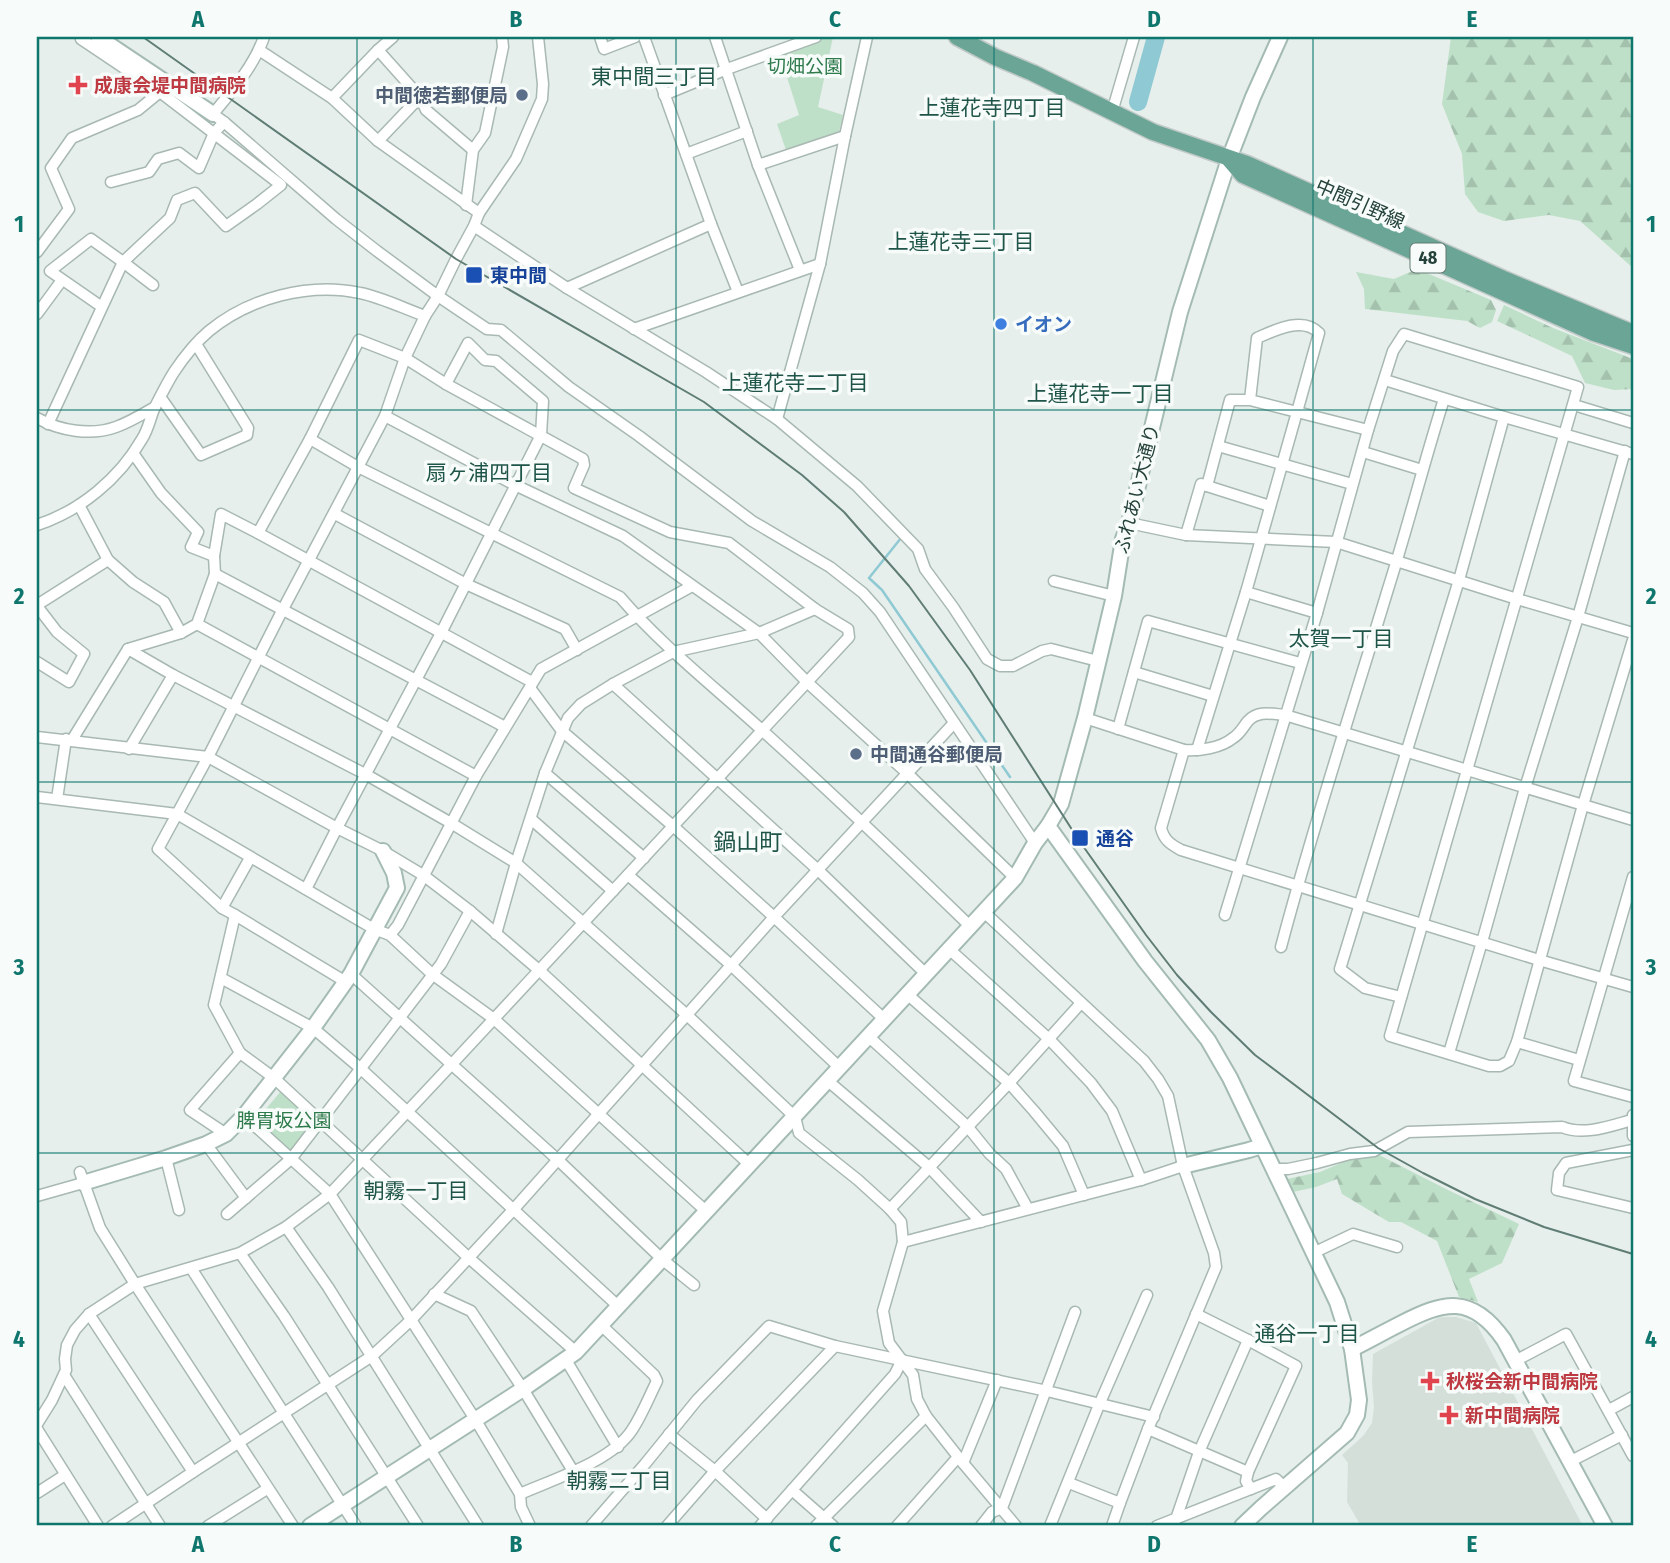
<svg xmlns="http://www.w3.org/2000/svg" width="1670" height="1563" font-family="'Fira Sans Condensed','Noto Sans JP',sans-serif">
<defs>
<pattern id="forest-firs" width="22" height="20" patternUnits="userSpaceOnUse" patternTransform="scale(1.75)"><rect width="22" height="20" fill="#bfe0c8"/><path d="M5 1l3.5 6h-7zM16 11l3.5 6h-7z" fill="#a4c1ad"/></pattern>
</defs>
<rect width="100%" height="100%" fill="#e6efeb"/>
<path fill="#d4dfda" d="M1444,1317H1456L1476,1323L1583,1526H1361L1347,1502L1348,1463L1342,1455L1363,1436L1372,1423L1374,1407L1372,1382L1373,1354L1438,1318Z"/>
<g fill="url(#forest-firs)">
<path d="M1451,37H1633V268L1580,221L1549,215L1504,221L1478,212L1465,194L1462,154L1442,104Z"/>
<path d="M1417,269L1491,300L1496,310L1492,322L1480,328L1467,321L1365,309L1364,289L1356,272L1394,279Z"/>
<path d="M1504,305L1553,328L1633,359V389L1614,390L1585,383L1572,356L1497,321Z"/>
<path d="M1379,1155L1448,1190L1519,1224L1502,1263L1469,1279L1478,1302L1459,1297L1437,1241L1401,1222H1389L1342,1194L1337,1179L1316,1187L1293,1192L1287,1179L1320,1172L1353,1158Z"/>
</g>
<g fill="#bfe0c8">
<path d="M820,37H833L818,107L843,115L839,132L786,150L777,124L799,115L779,52Z"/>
<path d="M281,1091L316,1122L291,1154L256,1121Z"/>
</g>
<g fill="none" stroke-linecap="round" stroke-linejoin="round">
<path stroke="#8ec9d4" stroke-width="2.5" d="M901,538L869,578L882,590L1010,777"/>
<path stroke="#8ec9d4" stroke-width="18" d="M1138,102L1156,37"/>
<defs>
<g id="street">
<path d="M82,37L81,39L160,92L281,185L257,204L226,226L195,193L177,200L170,218L123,262L153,285"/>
<path d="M264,37C254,66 232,91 213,114L224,122L336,219L377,251L438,296L487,329L501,330L569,387L639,436L752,521L830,567L863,593L880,612L1035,843"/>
<path d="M393,37L378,50L420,97L426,110L473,150"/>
<path d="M600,37L604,49L635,37"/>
<path d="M644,37L711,224L738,292"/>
<path d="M715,37L758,165L800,270"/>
<path d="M259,50L332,98L378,141L479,213"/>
<path d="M664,95L727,69L816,37"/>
<path d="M332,98L378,50"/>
<path d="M1112,112L1134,37"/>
<path d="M378,141L420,97"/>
<path d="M686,154L747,131"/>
<path d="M758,165L845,136"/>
<path d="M111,182L149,172L158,159L179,153L199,168L214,133L224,122"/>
<path d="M466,205L473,150L485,133L503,47L502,37"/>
<path d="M474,226L567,288L706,372L777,419L857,486L918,549L925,569L953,607L987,659L1000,666H1013L1042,651L1051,649L1098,661"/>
<path d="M37,252L69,209L51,168L72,138L138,110L160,92"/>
<path d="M567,288L711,224"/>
<path d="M37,314L62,280"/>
<path d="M634,329L820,264"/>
<path d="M1385,380L1504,417L1633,454"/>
<path d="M161,398L201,455L247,435L248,428L196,344"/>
<path d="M1574,405L1633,423"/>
<path d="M385,416L515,485L623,536L759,633L808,683L907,773L1015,878"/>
<path d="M37,418C60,431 91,436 116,427C130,422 143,414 155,407"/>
<path d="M777,419L820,264L845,136L867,37"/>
<path d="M48,424L123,262L91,239L50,271L102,307"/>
<path d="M310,439L358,467L620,597C663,647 716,688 764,732C835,796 903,861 971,927"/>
<path d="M1218,446L1352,484"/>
<path d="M1363,452L1422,470"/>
<path d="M133,453L161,493L198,532L191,547L214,556"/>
<path d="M1207,486L1270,506"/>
<path d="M79,505L108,560L133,582L164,602L181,633"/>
<path d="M335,514L466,584L565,629L577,650"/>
<path d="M1129,523L1186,535L1336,542L1517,599L1633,633"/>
<path d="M37,525C80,511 119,479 142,439C148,430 150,419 154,409C160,397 167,383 174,372C184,357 196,342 209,331C249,298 309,282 360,293C381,297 405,309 425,316"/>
<path d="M258,533L532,682"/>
<path d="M1186,535L1201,484L1207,486L1230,400H1250L1297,412L1319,333C1303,316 1275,330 1257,338L1250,400"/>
<path d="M215,574L505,727"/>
<path d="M1054,581L1114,596"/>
<path d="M1246,592L1317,613"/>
<path d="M37,605L108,560"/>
<path d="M37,606L57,632L84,654L69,682L37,662"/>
<path d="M197,624L476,776"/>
<path d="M128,649L173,675L365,774L451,823L516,863L687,1015L795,1117L799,1133L858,1180L890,1209L901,1222L903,1242L883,1311L889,1343L913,1375L917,1399L926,1416L963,1463L1016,1526"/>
<path d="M1134,672L1213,696"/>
<path d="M613,684L818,870L926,974"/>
<path d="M530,688L562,731L673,826L774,917L884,1019"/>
<path d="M1085,718L1184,750C1200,751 1221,748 1233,738C1240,734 1243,727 1248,721C1258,710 1272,714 1285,715L1633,820"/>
<path d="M1118,729L1148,621L1300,663"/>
<path d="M37,737L208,757L337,828L383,851L423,875L470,911L540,971L750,1165"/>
<path d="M129,749L173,675"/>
<path d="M1184,750L1161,828C1164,840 1170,844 1181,850L1539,960L1633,987"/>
<path d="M1197,750L1246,592L1297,412L1368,430"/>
<path d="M545,773L644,858"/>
<path d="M37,797L177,814L374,929L390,935L432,974L494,1019L707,1212"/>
<path d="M57,799L66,739"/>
<path d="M531,819L613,891"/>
<path d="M628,875L731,965L840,1068"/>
<path d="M1633,877L1574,1081L1633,1097"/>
<path d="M306,889L337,828L441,633L541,435L543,401L496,361L485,360L468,343L446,384"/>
<path d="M222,908L250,858"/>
<path d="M984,912L1144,1061L1158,1079L1168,1096L1183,1166L1214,1253L1216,1267L1148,1429L1120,1503L1112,1526"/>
<path d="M235,915L346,982"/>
<path d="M1225,915L1317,613L1368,430L1393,351L1404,334L1578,387L1390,1036L1489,1066H1500L1509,1061L1517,1042L1583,805L1633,640"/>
<path d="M496,934L516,863L545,773L568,718L581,704L613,684L673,652L759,633L815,609"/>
<path d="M390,935L398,925L476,776L541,669L692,586"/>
<path d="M1281,947C1313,826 1352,708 1388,589C1408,526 1424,462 1444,399"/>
<path d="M949,949L1049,1039L1091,1083L1112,1111L1141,1180"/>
<path d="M351,974L557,1159L663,1260L694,1285"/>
<path d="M221,978L313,1028L360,1068L618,1306"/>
<path d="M907,994L1009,1083L1034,1111L1063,1146L1084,1195"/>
<path d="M1401,997L1365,988L1340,969L1459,580L1504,417"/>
<path d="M869,1037L967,1126L989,1153L1006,1169L1028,1209"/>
<path d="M1517,1042L1579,1060"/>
<path d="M240,1053L274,1078L469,1258L576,1352"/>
<path d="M1449,1053L1482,942L1525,788L1578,617L1625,451"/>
<path d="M828,1081L929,1167L981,1222"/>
<path d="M1633,1115V1136"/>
<path d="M244,1116L330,1194L475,1419L520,1494L521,1507L530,1526"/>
<path d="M226,1134L190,1110L240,1053L214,1005L235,915L222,908L158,849L208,757L283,609L385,416L405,358L425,316L438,296L456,259L474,226L479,213L516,159L542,99L543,84L538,37"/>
<path d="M206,1144L246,1198"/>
<path d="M1633,1150L1566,1163L1559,1173L1557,1190L1633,1208"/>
<path d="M166,1158L179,1210"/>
<path d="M1272,1169H1288L1317,1163L1350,1154L1374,1151L1408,1132L1562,1127C1584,1136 1610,1126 1632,1120"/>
<path d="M80,1172L100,1228L135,1284L293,1526"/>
<path d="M37,1196L83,1183"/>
<path d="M890,1209L1009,1083L1081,1003"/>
<path d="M227,1214L291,1159L441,964L470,911"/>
<path d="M286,1227L328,1287L478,1526"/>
<path d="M903,1242L1141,1180L1183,1166"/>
<path d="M240,1253L284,1316L418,1526"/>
<path d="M1313,1253L1353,1234L1397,1247"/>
<path d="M191,1268L356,1526"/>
<path d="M434,1294L471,1311L523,1389L573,1471"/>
<path d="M89,1314L193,1472"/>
<path d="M1248,1340L1296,1366L1248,1472"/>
<path d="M566,1360L618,1447"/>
<path d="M1515,1361L1566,1334L1633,1456"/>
<path d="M64,1375L160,1526"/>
<path d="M1609,1410L1633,1397"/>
<path d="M37,1424L52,1400L66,1370L65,1359L67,1345L75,1330L89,1314L135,1284L240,1253L286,1227L330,1194L451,1065L849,637L848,629L815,609L729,543L670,532L574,488L584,465L583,459L446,384L405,358L359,340L310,439L258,533L221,514L214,556L215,574L197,624L181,633L128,649L72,740"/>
<path d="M37,1429L98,1526"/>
<path d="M1148,1429L1248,1472L1246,1481L1251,1489"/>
<path d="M669,1434L715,1471L767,1519"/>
<path d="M1569,1462L1622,1435"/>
<path d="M963,1463L997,1380"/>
<path d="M1069,1483L1120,1503"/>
<path d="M792,1490L833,1526"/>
<path d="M37,1493L65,1475"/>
<path d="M520,1494C554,1479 612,1461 632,1430C642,1415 649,1397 657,1381L654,1375L601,1325"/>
<path d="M1176,1519L1199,1452L1248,1340L1196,1314"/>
<path d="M112,1526L193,1472L372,1356L411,1320L513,1210L774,917L954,723"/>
<path d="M208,1526L267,1489"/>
<path d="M591,1526L645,1464L697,1400L769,1326L835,1346L1047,1391L1154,1417"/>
<path d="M667,1526L715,1471L835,1346"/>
<path d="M760,1526L895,1374L902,1360"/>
<path d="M816,1526L926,1416"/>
<path d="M897,1526L958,1457"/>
<path d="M981,1526L992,1512L1002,1508L1075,1312"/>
<path d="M1050,1526L1099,1405L1147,1295"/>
<path d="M1157,1526L1276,1479L1284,1487"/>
</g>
<g id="secondary">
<path d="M98,37L213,114"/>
<path d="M1048,826L1145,961L1208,1040L1230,1078L1337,1302L1352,1349L1359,1400L1357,1415L1347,1433L1261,1508L1242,1526"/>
<path d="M1183,1166L1249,1150L1262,1146"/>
<path d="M83,1183L166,1158L206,1144L226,1134L244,1116L313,1028L351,974L397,888L394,873L383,851"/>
<path d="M1352,1349C1368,1341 1384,1332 1400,1324C1444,1301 1472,1294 1504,1340L1605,1526"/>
<path d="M310,1526L523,1389L576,1352L1015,878L1035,843L1048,826L1061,804L1085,718L1114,596L1123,539L1129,523L1180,312L1229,159L1253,97L1280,37"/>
</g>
<g id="primary">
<path d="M957,37L995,57L1033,73L1153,132L1247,164L1506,280L1633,333"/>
<path d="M1230,160L1243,175L1594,333L1633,346"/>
</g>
</defs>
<use href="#street" stroke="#a8b8b2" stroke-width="13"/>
<use href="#secondary" stroke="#a4bbb3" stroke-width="18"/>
<use href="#primary" stroke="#c2cac8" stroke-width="19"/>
<use href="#street" stroke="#fff" stroke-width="10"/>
<use href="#secondary" stroke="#fff" stroke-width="14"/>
<use href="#primary" stroke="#6aa596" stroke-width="16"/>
<path stroke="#5f7d75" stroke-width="2" d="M143,37L456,259L704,402L802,475L844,512L909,586L970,670L1078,839L1146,935L1177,975L1211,1012L1255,1055L1378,1148L1423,1173L1475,1199L1544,1227L1633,1254"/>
</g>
<path fill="none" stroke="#0f766e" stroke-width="2" stroke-opacity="0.55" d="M357,37V1526M676,37V1526M994,37V1526M1313,37V1526M37,410H1633M37,782H1633M37,1153H1633"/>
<g fill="#e0444e" stroke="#f7fbf9" stroke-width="2.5">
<path d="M74.5 74.5h7v7h7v7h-7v7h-7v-7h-7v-7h7z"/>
<path d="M1426.5 1370.5h7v7h7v7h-7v7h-7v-7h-7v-7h7z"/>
<path d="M1445.5 1404.5h7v7h7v7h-7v7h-7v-7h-7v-7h7z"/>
</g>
<g fill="#5c6f8a" stroke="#f7fbf9" stroke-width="2.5">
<circle cx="522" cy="95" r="7"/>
<circle cx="856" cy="754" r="7"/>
</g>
<g fill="#1a4fb4" stroke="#f7fbf9" stroke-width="2.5">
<rect x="465" y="266" width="18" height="18" rx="3.5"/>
<rect x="1071" y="829" width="18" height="18" rx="3.5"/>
</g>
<circle fill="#3f7fe0" stroke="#f7fbf9" stroke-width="2.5" cx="1001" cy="324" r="7"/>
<g text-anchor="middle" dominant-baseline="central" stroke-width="7" stroke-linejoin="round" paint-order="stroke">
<rect fill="#f7fbf9" stroke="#637a73" stroke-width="2" x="1410.5" y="243.5" width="35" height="29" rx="5"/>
<g font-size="18" font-weight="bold" fill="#24423a">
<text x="1428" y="258">48</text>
</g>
<g font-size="19" fill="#2d7a4b" stroke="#f7fbf9">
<text x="805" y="66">切畑公園</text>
<text x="284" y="1120">脾胃坂公園</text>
</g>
<g font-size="19" font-weight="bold" fill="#be3a42" stroke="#f7fbf9" text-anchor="start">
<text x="94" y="85">成康会堤中間病院</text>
<text x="1446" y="1381">秋桜会新中間病院</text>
<text x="1465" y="1415">新中間病院</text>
</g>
<g font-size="19" font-weight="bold" fill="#4e5e75" stroke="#f7fbf9" text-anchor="end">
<text x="508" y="95">中間徳若郵便局</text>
<text x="870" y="754" text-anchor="start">中間通谷郵便局</text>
</g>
<g font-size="19" fill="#24423a" stroke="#f7fbf9">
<text transform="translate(1360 204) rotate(24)">中間引野線</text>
<text transform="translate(1137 489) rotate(-76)">ふれあい大通り</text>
</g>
<g font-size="19" font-weight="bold" fill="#164399" stroke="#f7fbf9" text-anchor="start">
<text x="490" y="275">東中間</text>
<text x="1096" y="838">通谷</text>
</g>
<g font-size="19" font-weight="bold" fill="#366cbe" stroke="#f7fbf9" text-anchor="start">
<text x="1015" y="324">イオン</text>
</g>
<g font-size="21" fill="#1f5548" stroke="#f7fbf9">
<text x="654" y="77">東中間三丁目</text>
<text x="992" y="108">上蓮花寺四丁目</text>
<text x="961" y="242">上蓮花寺三丁目</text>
<text x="795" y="383">上蓮花寺二丁目</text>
<text x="1100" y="394">上蓮花寺一丁目</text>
<text x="489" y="473">扇ヶ浦四丁目</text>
<text x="1341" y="639">太賀一丁目</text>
<text x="416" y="1191">朝霧一丁目</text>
<text x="1307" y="1334">通谷一丁目</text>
<text x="619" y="1481">朝霧二丁目</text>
</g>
<g font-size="23" fill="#1f5548" stroke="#f7fbf9">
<text x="748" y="842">鍋山町</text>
</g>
</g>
<rect width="1670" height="1563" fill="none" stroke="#f7fbf9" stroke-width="77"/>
<rect x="38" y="38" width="1594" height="1486" fill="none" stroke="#0f766e" stroke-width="2.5"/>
<g font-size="23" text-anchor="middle" font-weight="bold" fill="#0f766e">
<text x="198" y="27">A</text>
<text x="516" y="27">B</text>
<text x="835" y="27">C</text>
<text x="1154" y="27">D</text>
<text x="1472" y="27">E</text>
<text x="19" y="232">1</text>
<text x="1651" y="232">1</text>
<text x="19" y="604">2</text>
<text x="1651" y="604">2</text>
<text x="19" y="975">3</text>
<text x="1651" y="975">3</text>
<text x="19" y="1347">4</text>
<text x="1651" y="1347">4</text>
<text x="198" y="1552">A</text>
<text x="516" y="1552">B</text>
<text x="835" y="1552">C</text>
<text x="1154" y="1552">D</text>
<text x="1472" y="1552">E</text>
</g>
</svg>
